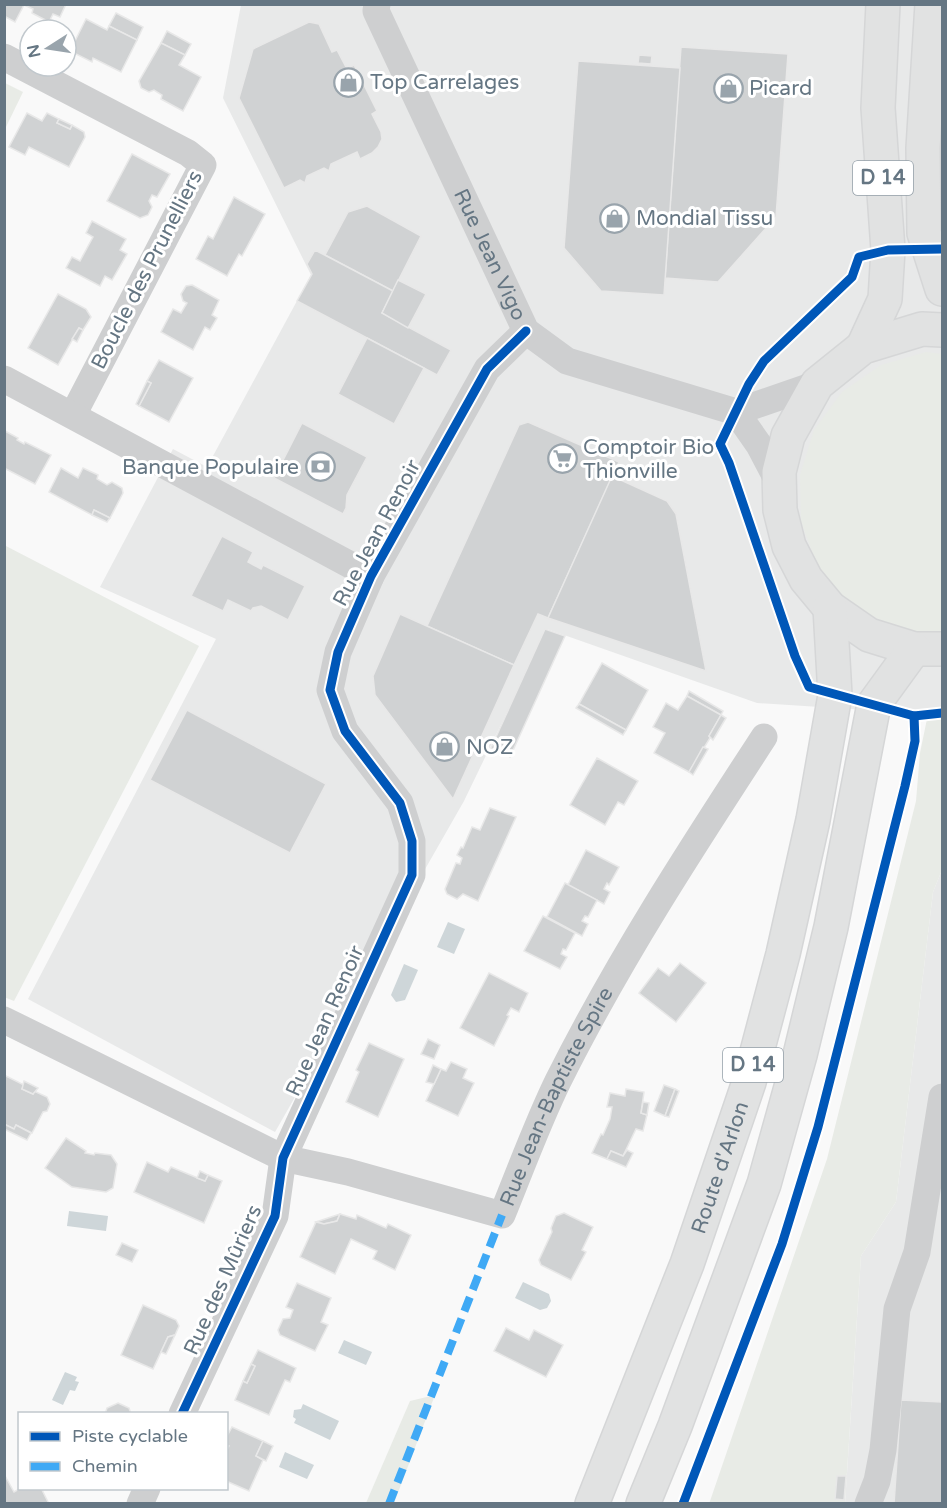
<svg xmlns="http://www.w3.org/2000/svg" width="947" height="1508" font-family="'Varela Round',sans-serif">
<rect width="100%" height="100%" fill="#f9f9f9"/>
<g fill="#e8e9e9">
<path d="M241,5H942V714H928L757,703L547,629L464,801L275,1132L28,999L216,639L100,587L173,449L207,467L311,275L223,98Z"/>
<path d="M942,870V1503L845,1504L861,1256L896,1202L933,892Z"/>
</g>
<g fill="#e8ebe6">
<path d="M5,83L23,92L5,129Z"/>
<path d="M926,352L942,354V636L934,637L889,627L848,603L818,567L801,522L800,475L814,430L842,392L881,365Z"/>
<path d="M4,545L199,646L14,1001L4,997Z"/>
<path d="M928,714H942V870L933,892L896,1202L861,1256L845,1503L709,1504L827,1159L916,801L920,753Z"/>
<path d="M435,1395L394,1503H366L410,1401Z"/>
</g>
<g fill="#ced6d9">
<path d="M448,922L465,929L454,954L437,947Z"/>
<path d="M404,964L418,970L405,1000L396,1002L391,995Z"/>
<path d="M69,1211L108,1216L106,1231L67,1226Z"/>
<path d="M523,1282L549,1294L551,1301L547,1308L540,1310L515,1298Z"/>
<path d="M344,1340L372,1352L366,1365L338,1353Z"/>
<path d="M65,1372L77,1377L75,1381L79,1382L75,1391L70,1390L63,1405L52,1400Z"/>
<path d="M303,1404L339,1421L330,1440L294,1423L296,1419L293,1417L294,1410L301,1409Z"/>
<path d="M285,1452L314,1465L307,1479L279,1467Z"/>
</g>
<g fill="#d0d2d3" stroke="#e8e8e8" stroke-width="1.5">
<path d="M4,4H66L60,17L53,14L49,22L32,13L33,9L24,5L15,22L4,16Z"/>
<path d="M116,13L143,27L137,40L109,26Z"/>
<path d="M86,19L107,30L109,26L137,40L121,72L93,58L92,62L70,51Z"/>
<path d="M309,22L319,24L332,52L337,50L347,69L354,65L377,111L372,114L381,132L382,139L378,147L372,153L360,159L357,152L331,164L329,171L324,168L307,176L305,183L300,180L284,188L239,98L253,49Z"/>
<path d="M167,31L191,44L185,55L161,43Z"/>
<path d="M161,43L185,55L179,65L201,77L183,111L161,99L162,95L154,90L149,92L141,88L139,81Z"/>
<path d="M681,47L788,54L776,217L718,282L665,278Z"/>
<path d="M639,55L652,56L651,64L638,63Z"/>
<path d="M578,61L680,68L664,295L601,291L564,248Z"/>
<path d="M27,113L42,121L47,113L59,119L57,123L70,129L72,125L84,132L85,137L69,167L29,147L25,155L9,147Z"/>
<path d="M59,119L72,125L70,129L57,123Z"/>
<path d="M132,154L170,174L157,197L152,195L149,201L152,207L148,215L140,218L107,201Z"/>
<path d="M234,197L265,214L242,256L239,254L227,276L196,259L208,236L213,239Z"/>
<path d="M367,206L421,236L393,291L325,255L348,212Z"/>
<path d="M92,221L126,239L120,250L127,254L112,280L105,276L100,286L66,268L72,257L80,261L93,237L86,233Z"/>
<path d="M315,250L393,291L382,313L451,350L437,375L297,301L312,274L307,264Z"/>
<path d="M398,280L426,294L408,328L382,313Z"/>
<path d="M192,285L219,300L212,315L217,318L210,330L205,327L193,350L161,332L173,309L181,313L187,303L183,301L181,294L186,286Z"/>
<path d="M58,294L86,309L91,317L83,330L79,328L58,365L28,348Z"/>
<path d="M79,328L83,330L77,342L72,339Z"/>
<path d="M367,338L424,368L394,424L338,394Z"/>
<path d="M159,360L193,378L169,422L139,406L151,383L147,381Z"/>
<path d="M147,381L151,383L139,406L136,404Z"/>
<path d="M528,422L619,462L548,618L538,614L514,665L427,626L519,425Z"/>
<path d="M302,423L367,457L347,495L346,508L343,514L274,478Z"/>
<path d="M5,431L18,438L17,440L24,444L25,442L51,455L35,484L4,468Z"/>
<path d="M61,468L78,478L83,468L98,475L97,479L107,485L112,482L122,488L123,493L110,518L94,510L92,515L49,492Z"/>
<path d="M612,476L667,501L676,514L706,671L548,618Z"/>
<path d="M94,510L110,518L107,522L92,515Z"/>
<path d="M222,536L253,552L248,562L261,569L263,565L305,586L288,620L261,606L253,608L251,611L228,600L223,611L191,596Z"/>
<path d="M400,614L514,665L453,799L375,695L373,676Z"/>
<path d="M545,629L565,636L510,757L491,748Z"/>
<path d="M602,663L648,690L626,730L579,704Z"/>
<path d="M689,691L723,711L721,715L687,696Z"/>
<path d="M687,696L721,715L709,736L710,738L689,772L654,753L665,733L653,727L666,703L678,710Z"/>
<path d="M579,704L626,730L623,735L576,708Z"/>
<path d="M187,710L326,784L290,853L150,780Z"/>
<path d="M721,715L726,718L713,740L709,736Z"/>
<path d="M703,747L708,749L693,775L689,772Z"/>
<path d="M597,758L638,781L624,805L618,802L605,825L570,805Z"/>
<path d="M490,808L516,817L478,901L463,894L457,899L447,894L445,889L456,863L460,864L462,858L457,855L461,847L463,848L472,827L480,830Z"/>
<path d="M586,850L619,867L609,885L607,883L604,889L610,892L604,904L568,885Z"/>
<path d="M565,883L597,900L588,917L585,916L582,921L588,924L582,936L547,917Z"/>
<path d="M543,916L575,933L566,950L563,949L561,954L567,957L560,969L524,951Z"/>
<path d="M680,963L706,983L676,1022L639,993L658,968L669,976Z"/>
<path d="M489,973L528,993L519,1012L511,1008L507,1015L509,1016L494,1046L460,1028Z"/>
<path d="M428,1039L440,1045L434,1059L421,1054Z"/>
<path d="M369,1043L404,1059L378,1117L346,1102L359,1072L356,1070Z"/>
<path d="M451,1062L467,1069L463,1078L474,1083L458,1116L426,1101L441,1069L446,1071Z"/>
<path d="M433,1065L441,1069L434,1084L426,1082Z"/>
<path d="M4,1075L24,1085L22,1089L33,1094L34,1091L47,1097L50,1104L47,1111L43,1112L32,1133L16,1125L14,1129L4,1124Z"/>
<path d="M24,1081L38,1088L33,1094L22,1089Z"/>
<path d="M664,1085L675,1089L665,1116L654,1111Z"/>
<path d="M626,1089L644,1092L641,1113L647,1115L643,1131L636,1129L623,1156L611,1151L607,1159L592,1153L601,1134L603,1135L610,1119L612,1107H607L610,1093L625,1096Z"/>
<path d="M675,1089L679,1091L669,1117L665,1116Z"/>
<path d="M643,1102L649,1103L647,1115L641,1113Z"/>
<path d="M4,1124L14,1129L16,1125L31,1133L27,1140L4,1129Z"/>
<path d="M66,1138L86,1151L85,1153L94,1155L95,1153L111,1155L117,1164L113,1188L106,1192L72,1187L45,1168Z"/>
<path d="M627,1150L633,1153L626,1167L607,1159L611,1151L623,1156Z"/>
<path d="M147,1162L168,1172L171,1167L205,1181L208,1175L222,1181L204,1223L134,1192Z"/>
<path d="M200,1171L208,1175L205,1181L197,1178Z"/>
<path d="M564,1213L593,1227L582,1250L586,1252L571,1280L541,1265L539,1260L552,1232L551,1228L556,1216Z"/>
<path d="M340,1214L337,1221L324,1224L316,1222Z"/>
<path d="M340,1214L356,1219L357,1215L386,1228L388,1224L411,1235L395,1270L373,1259L377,1251L351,1239L335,1274L300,1257L316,1222L324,1224L337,1221Z"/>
<path d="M122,1243L138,1250L132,1262L116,1255Z"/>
<path d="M297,1283L331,1298L321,1322L328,1325L315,1351L280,1335L278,1330L283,1319L290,1318L293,1310L286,1307Z"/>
<path d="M143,1305L176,1320L179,1326L175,1335L168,1337L153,1369L121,1355Z"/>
<path d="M506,1328L529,1340L534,1330L563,1345L546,1377L494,1351Z"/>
<path d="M175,1335L166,1354L161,1352L168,1337Z"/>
<path d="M258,1350L296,1368L290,1382L285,1380L269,1415L235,1400L243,1381L247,1383L255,1366L251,1364Z"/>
<path d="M251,1364L255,1366L247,1383L243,1381Z"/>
<path d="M901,1400L942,1402V1504H894Z"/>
<path d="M118,1403L129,1408L131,1414H105L107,1408Z"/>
<path d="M232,1427L263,1441L256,1456L263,1460L249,1491L226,1481V1452L229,1446L226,1445V1438Z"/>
<path d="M263,1441L273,1446L266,1461L256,1456Z"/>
<path d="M4,1474L14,1492L21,1488H41L49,1504H4Z"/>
<path d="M837,1476H846L844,1500L835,1499Z"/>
</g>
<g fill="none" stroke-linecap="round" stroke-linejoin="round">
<defs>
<g id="major">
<path d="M932,4L923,148L924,233L942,289"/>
<path d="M942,330L922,329L863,347L817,384L788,436L779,472L780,510L789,546L806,579L830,608L869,635L914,649H942"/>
<path d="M863,347L885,299L888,250L878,108L883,4"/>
<path id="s3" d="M592,1504L687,1264L749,1082L783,954L813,820L835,695L830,608"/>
<path d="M643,1504L675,1426L764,1184L800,1055L831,927L874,704L914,649"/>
</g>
</defs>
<use href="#major" stroke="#d5d6d7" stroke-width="36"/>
<g stroke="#cecfd0" stroke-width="27">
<path id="s1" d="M377,4L376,11L526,331L567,361L736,412L817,384"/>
<path d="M4,57L188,153L203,165L73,415"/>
<path d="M4,379L371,576"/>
<path d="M736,412L759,445L779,483"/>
<path id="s2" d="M4,1020L283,1158L348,1172L502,1215C520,1171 537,1124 558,1081C618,961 691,849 764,737"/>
<path d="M182,1414L275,1216L283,1158L412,875V841L400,803L345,731L330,690L338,652L371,576L487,369L526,331"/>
<path d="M140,1504L147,1488"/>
<path d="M868,1504L877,1481L883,1450L897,1309L917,1252L942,1097"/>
</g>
<use href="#major" stroke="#e1e2e2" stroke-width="33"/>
<path stroke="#3fa9f5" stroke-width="8" stroke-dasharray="15 8" stroke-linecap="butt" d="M389,1504L502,1215"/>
<defs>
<g id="cycleway">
<path d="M942,249L888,250L859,257L852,277L764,361L749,384L720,444L729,463L795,656L809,687L914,716L942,713"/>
<path d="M182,1414L275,1216L283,1158L412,875V841L400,803L345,731L330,690L338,652L371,576L487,369L526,331"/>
<path d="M683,1504L782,1244L818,1127L905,786L915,741L914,716"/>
</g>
</defs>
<use href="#cycleway" stroke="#fff" stroke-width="13"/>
<use href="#cycleway" stroke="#0057b8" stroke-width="9"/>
</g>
<defs>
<symbol id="shop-ring" viewBox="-11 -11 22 22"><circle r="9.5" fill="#fff" stroke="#99a4ac" stroke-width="1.5"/><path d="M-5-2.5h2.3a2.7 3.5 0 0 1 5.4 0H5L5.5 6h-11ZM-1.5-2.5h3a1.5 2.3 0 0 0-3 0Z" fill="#99a4ac"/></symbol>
<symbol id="supermarket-ring" viewBox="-11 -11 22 22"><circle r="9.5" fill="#fff" stroke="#99a4ac" stroke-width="1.5"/><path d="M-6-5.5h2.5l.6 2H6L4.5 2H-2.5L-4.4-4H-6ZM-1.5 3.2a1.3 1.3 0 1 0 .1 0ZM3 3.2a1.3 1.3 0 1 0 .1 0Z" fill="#99a4ac"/></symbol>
<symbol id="bank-ring" viewBox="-11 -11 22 22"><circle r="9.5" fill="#fff" stroke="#99a4ac" stroke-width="1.5"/><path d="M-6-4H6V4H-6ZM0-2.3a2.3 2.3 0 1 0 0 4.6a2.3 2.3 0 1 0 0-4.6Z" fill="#99a4ac"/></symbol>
</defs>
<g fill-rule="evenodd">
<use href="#shop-ring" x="332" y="66" width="33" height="33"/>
<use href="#shop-ring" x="712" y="72" width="33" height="33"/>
<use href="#shop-ring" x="598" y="202" width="33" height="33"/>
<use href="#supermarket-ring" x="546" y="442" width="33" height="33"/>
<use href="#bank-ring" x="304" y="450" width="33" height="33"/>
<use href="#shop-ring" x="428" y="730" width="33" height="33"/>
</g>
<g text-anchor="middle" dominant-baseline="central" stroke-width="6" stroke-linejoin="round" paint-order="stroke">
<g fill="#fff" stroke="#939fa8" stroke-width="1.5">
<rect x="853" y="161" width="60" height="34" rx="4.5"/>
<rect x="723" y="1048" width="60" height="34" rx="4.5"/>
</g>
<g font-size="20" font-weight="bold" fill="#657683">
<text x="883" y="178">D 14</text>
<text x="753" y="1065">D 14</text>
</g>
<g font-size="21" fill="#657683" stroke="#fff" text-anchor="start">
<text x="370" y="82">Top Carrelages</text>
<text x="749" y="88">Picard</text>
<text x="636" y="218">Mondial Tissu</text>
<text x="583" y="447">Comptoir Bio<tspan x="583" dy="24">Thionville</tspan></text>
<text x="299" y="467" text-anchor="end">Banque Populaire</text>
<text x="466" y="747">NOZ</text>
</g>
<g font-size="21" fill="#657683" stroke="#fff">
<text stroke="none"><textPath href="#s1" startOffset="276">Rue Jean Vigo</textPath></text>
<text transform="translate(147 270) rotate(-63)">Boucle des Prunelliers</text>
<text transform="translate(377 533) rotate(-62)">Rue Jean Renoir</text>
<text transform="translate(325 1021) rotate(-66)">Rue Jean Renoir</text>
<text stroke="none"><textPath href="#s2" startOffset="668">Rue Jean-Baptiste Spire</textPath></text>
<text stroke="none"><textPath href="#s3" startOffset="360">Route d'Arlon</textPath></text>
<text transform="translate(223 1280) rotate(-66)">Rue des Mûriers</text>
</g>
</g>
<rect width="947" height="1508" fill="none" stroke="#657683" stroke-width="12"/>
<rect x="18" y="1412" width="210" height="78" fill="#ffffff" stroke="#c1c8cd" stroke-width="1.5"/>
<rect x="30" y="1432" width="30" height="9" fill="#0057b8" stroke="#c1c8cd" stroke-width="1.5"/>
<text x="72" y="1442" font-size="18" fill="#657683">Piste cyclable</text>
<rect x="30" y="1462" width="30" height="9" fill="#3fa9f5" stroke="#c1c8cd" stroke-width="1.5"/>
<text x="72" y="1472" font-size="18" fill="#657683">Chemin</text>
<g transform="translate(48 48) rotate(258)"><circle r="28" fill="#ffffff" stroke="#c1c8cd" stroke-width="1.5"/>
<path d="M0-4.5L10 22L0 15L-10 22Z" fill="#99a4ac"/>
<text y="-9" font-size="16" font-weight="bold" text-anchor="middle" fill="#657683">N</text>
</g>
</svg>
